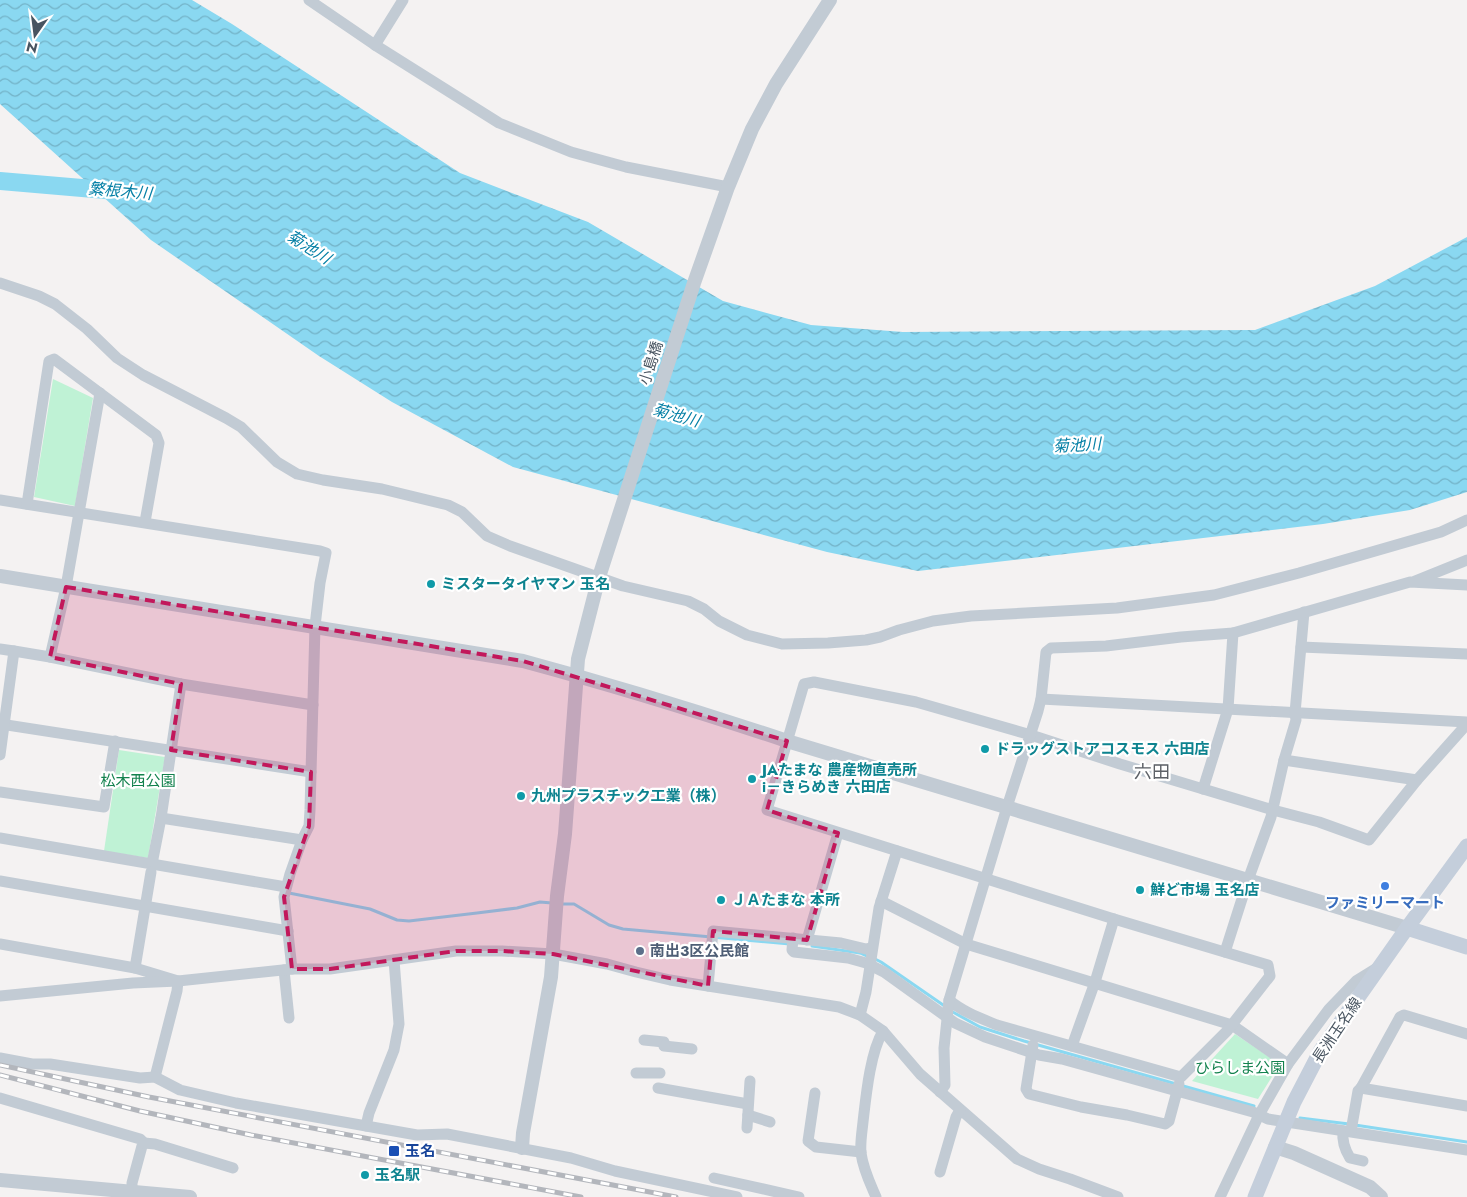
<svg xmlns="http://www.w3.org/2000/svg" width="1467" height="1197" font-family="Jost,'Noto Sans JP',sans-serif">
<defs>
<pattern id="water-waves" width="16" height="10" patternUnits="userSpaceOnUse" patternTransform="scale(1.25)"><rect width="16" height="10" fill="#8ad8f1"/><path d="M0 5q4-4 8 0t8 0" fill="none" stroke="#73b2c7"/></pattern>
</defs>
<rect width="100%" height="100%" fill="#f4f2f2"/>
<g fill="#bff2d5">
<path d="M53,379L93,398L75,506L34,497Z"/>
<path d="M119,750L165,757L148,858L104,851Z"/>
<path d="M1235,1034L1280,1064L1258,1099L1192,1081Z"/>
</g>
<path fill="url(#water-waves)" d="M0,0H192L232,24L460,173L588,222L723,301L811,325L903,332L1255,330L1375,286L1467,237V492L1410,510L1323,524L918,571L827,552L513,467L392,402L319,356L151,240L0,104Z"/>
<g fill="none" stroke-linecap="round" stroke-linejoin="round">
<g stroke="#8ad8f1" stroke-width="3">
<path d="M289,893L370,909L397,920L409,921L477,913L517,908L540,902L552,903"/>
<path d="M561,904H574L609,925L623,929L790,944"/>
<path d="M812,946L860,953L869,957"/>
<path d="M875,959L881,962L946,1007"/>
<path d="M951,1011L980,1027L1024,1041L1254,1106"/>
<path d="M1300,1118L1349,1124"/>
<path d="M1355,1125L1467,1142"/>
</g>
<path stroke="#8ad8f1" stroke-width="18" d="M0,181L117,191"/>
<g stroke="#c2cbd4" stroke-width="11">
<path d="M309,0L375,45L499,123L571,152L626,167L728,187"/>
<path d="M375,45L403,0"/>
<path d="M0,283L39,296L55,304L87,329L117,358L143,375L226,418L241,427L277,462L297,474L323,480L382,489L448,505L462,512L487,536L510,546L623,586L688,601L704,609L719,621L747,635L782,644L828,643L866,640L880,637L899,630L933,621L971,616L1117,608L1214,595L1299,573L1441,532L1467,520"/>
<path d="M0,500L320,551L326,553L320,583L315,626L310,810L309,826L302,840L290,874L284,897L292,969"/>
<path d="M27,504L49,361L54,359L156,435L159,443L145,522"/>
<path d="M1415,581L1467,560"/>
<path d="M1301,647L1467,654"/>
<path d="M0,649L14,651"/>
<path d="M50,657L181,684L313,705"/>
<path d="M1041,699L1467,722"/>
<path d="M0,724L311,772"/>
<path d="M0,755L14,651L50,657L66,587L100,393"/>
<path d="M1284,760L1417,780"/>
<path d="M1203,789L1228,709L1233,633"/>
<path d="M0,792L104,807L115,741"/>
<path d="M161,818L302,840"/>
<path d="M0,838L286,887"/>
<path d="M152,864L161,818L181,684"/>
<path d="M0,881L288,931"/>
<path d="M881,901L966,944L1232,1025L1288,1064"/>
<path d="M793,938L792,950L794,952L848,958L866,963L884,972L955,1023L985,1037L1039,1055L1062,1059L1177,1091L1253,1112L1268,1119L1467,1150"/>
<path d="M807,940L838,833"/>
<path d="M0,944L135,968L178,981L177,991L155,1077"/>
<path d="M1225,952L1248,880L1271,817L1284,760L1296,720L1295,713L1304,612"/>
<path d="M135,968L151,872"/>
<path d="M284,970L289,1018"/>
<path d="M708,986L713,931L841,943L866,949L872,948"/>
<path d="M0,996L133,983L178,981L292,969H330L456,951H502L553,954L607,964L636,972L670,980L839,1007L860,1015L883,1031L920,1074L1017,1159L1039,1169L1070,1179L1118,1197"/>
<path d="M949,1000C963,1012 980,1018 997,1025L1181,1077L1227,1031L1270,976L1268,965L1114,919L767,810L804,684L814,682L916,702L1031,735L1120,764L1273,810L1319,822L1369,840L1417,780L1467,724"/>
<path d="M860,1015L866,992L879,908L897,851"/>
<path d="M1467,1034L1404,1015L1400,1017L1361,1088L1467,1106"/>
<path d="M644,1040L664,1042"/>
<path d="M1033,1045L1026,1089L1029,1094L1081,1107L1127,1115L1165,1124L1169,1121L1179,1084"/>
<path d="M664,1046L692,1049"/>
<path d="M1072,1046L1095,982L1114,919"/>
<path d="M0,1058L32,1064H50L140,1078L155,1077L180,1090L236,1103L417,1135L447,1134L571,1158L615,1171L737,1197"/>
<path d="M636,1073H660"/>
<path d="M658,1088L748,1104"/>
<path d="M940,1092L945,1085L944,1048L949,1000L1007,807L1038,711L1041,699L1046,652L1051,648L1106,646L1181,637L1233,633L1410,582L1467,585"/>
<path d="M815,1093L808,1141L816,1147L861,1152"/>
<path d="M0,1098L140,1139L144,1143L142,1146L132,1183V1197"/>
<path d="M748,1115L770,1122"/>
<path d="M366,1126L369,1113L394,1050L399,1024L394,960"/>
<path d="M747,1128L750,1081"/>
<path d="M1343,1131C1342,1140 1345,1150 1350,1158L1363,1161"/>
<path d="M1351,1131L1358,1091L1361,1088"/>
<path d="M144,1143L155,1144L233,1168"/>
<path d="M940,1172L956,1117L960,1110"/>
<path d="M714,1178L799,1197"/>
<path d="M876,1197C870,1183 863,1169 861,1153C860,1143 862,1132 863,1122C866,1096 870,1053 883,1031"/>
<path d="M1220,1197L1259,1115L1288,1064L1329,1009L1356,981L1377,968"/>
</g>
<g stroke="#c2cbd4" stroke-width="14">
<path d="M0,576L523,661C612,685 700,712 787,741L1407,928"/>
<path d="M1275,1147L1294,1153L1370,1187L1381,1197"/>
<path d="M522,1148L523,1133L551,977L557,896L565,834L578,659L599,577L694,283L728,187L752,129L776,84L830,0"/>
<path d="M0,1180L190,1197"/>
</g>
<g stroke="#c4cedb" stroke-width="15">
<path d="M1407,928L1467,947"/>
<path d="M1255,1197L1294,1102L1321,1050L1407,928L1467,846"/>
</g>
<defs>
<g id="rail">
<path d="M0,1065L149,1097L676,1197"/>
<path d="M0,1075L140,1111L251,1135L581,1197"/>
</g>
</defs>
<use href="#rail" stroke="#b3b6bc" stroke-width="5"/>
<use href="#rail" stroke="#fff" stroke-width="3" stroke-dasharray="9" stroke-linecap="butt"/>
</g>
<path fill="#c2185b" fill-opacity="0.2" stroke="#c2185b" stroke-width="4" stroke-dasharray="10 6" stroke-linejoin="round" d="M66,587L523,661L787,741L767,810L838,833L807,940L713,931L708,986L553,954L502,951H456L330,969H292L284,897L309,826L311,772L171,750L181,684L50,657Z"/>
<g fill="#0f9aa8" stroke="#fff" stroke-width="2">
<circle cx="431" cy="584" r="5"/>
<circle cx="985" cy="749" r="5"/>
<circle cx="752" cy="779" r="5"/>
<circle cx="521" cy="796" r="5"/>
<circle cx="1140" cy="890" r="5"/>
<circle cx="721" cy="900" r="5"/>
<circle cx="365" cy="1175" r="5"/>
</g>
<circle fill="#3f7fe0" stroke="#fff" stroke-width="2" cx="1385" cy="886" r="5"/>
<circle fill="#5c6f8a" stroke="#fff" stroke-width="2" cx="640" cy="951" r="5"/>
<rect fill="#1a4fb4" stroke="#fff" stroke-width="2" x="388" y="1145" width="12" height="12" rx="2.5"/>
<g text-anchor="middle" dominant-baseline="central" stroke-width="4.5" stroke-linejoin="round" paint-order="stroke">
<g font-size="15" fill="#485460" stroke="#fff">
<text transform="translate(651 363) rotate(-72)">小島橋</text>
<text transform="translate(1337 1030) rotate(-56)">長洲玉名線</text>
</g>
<g font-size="15" font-weight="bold" fill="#0d838f" stroke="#fff" text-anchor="start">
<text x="441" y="584">ミスタータイヤマン 玉名</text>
<text x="995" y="749">ドラッグストアコスモス 六田店</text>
<text x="762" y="770">JAたまな 農産物直売所<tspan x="762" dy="17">i－きらめき 六田店</tspan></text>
<text x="531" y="796">九州プラスチック工業（株）</text>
<text x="1150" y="890">鮮ど市場 玉名店</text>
<text x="731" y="900">ＪＡたまな 本所</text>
<text x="375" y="1175">玉名駅</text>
</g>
<g font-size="15" fill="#13824e" stroke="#fff">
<text x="138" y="781">松木西公園</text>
<text x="1240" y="1068">ひらしま公園</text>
</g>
<g font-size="15" font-weight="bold" fill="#366cbe" stroke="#fff">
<text x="1385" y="903">ファミリーマート</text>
</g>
<g font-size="15" font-weight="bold" fill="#4e5e75" stroke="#fff" text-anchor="start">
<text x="650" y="951">南出3区公民館</text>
</g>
<g font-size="15" font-weight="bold" fill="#164399" stroke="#fff" text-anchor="start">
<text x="405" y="1151">玉名</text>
</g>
<g font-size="16" font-style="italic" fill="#0680a6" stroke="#fff">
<text transform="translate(120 191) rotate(5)">繁根木川</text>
<text transform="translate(309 247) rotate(32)">菊池川</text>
<text transform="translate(676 415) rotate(16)">菊池川</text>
<text transform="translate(1077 445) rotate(-3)">菊池川</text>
</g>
<g font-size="18" fill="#5d6167" stroke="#fff">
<text x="1152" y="772">六田</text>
</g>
</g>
<g transform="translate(35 35) rotate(194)" stroke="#ffffff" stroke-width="4" paint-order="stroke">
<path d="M0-4L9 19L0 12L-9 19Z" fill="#485460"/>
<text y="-8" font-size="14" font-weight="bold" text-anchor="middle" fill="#485460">N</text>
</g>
</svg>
